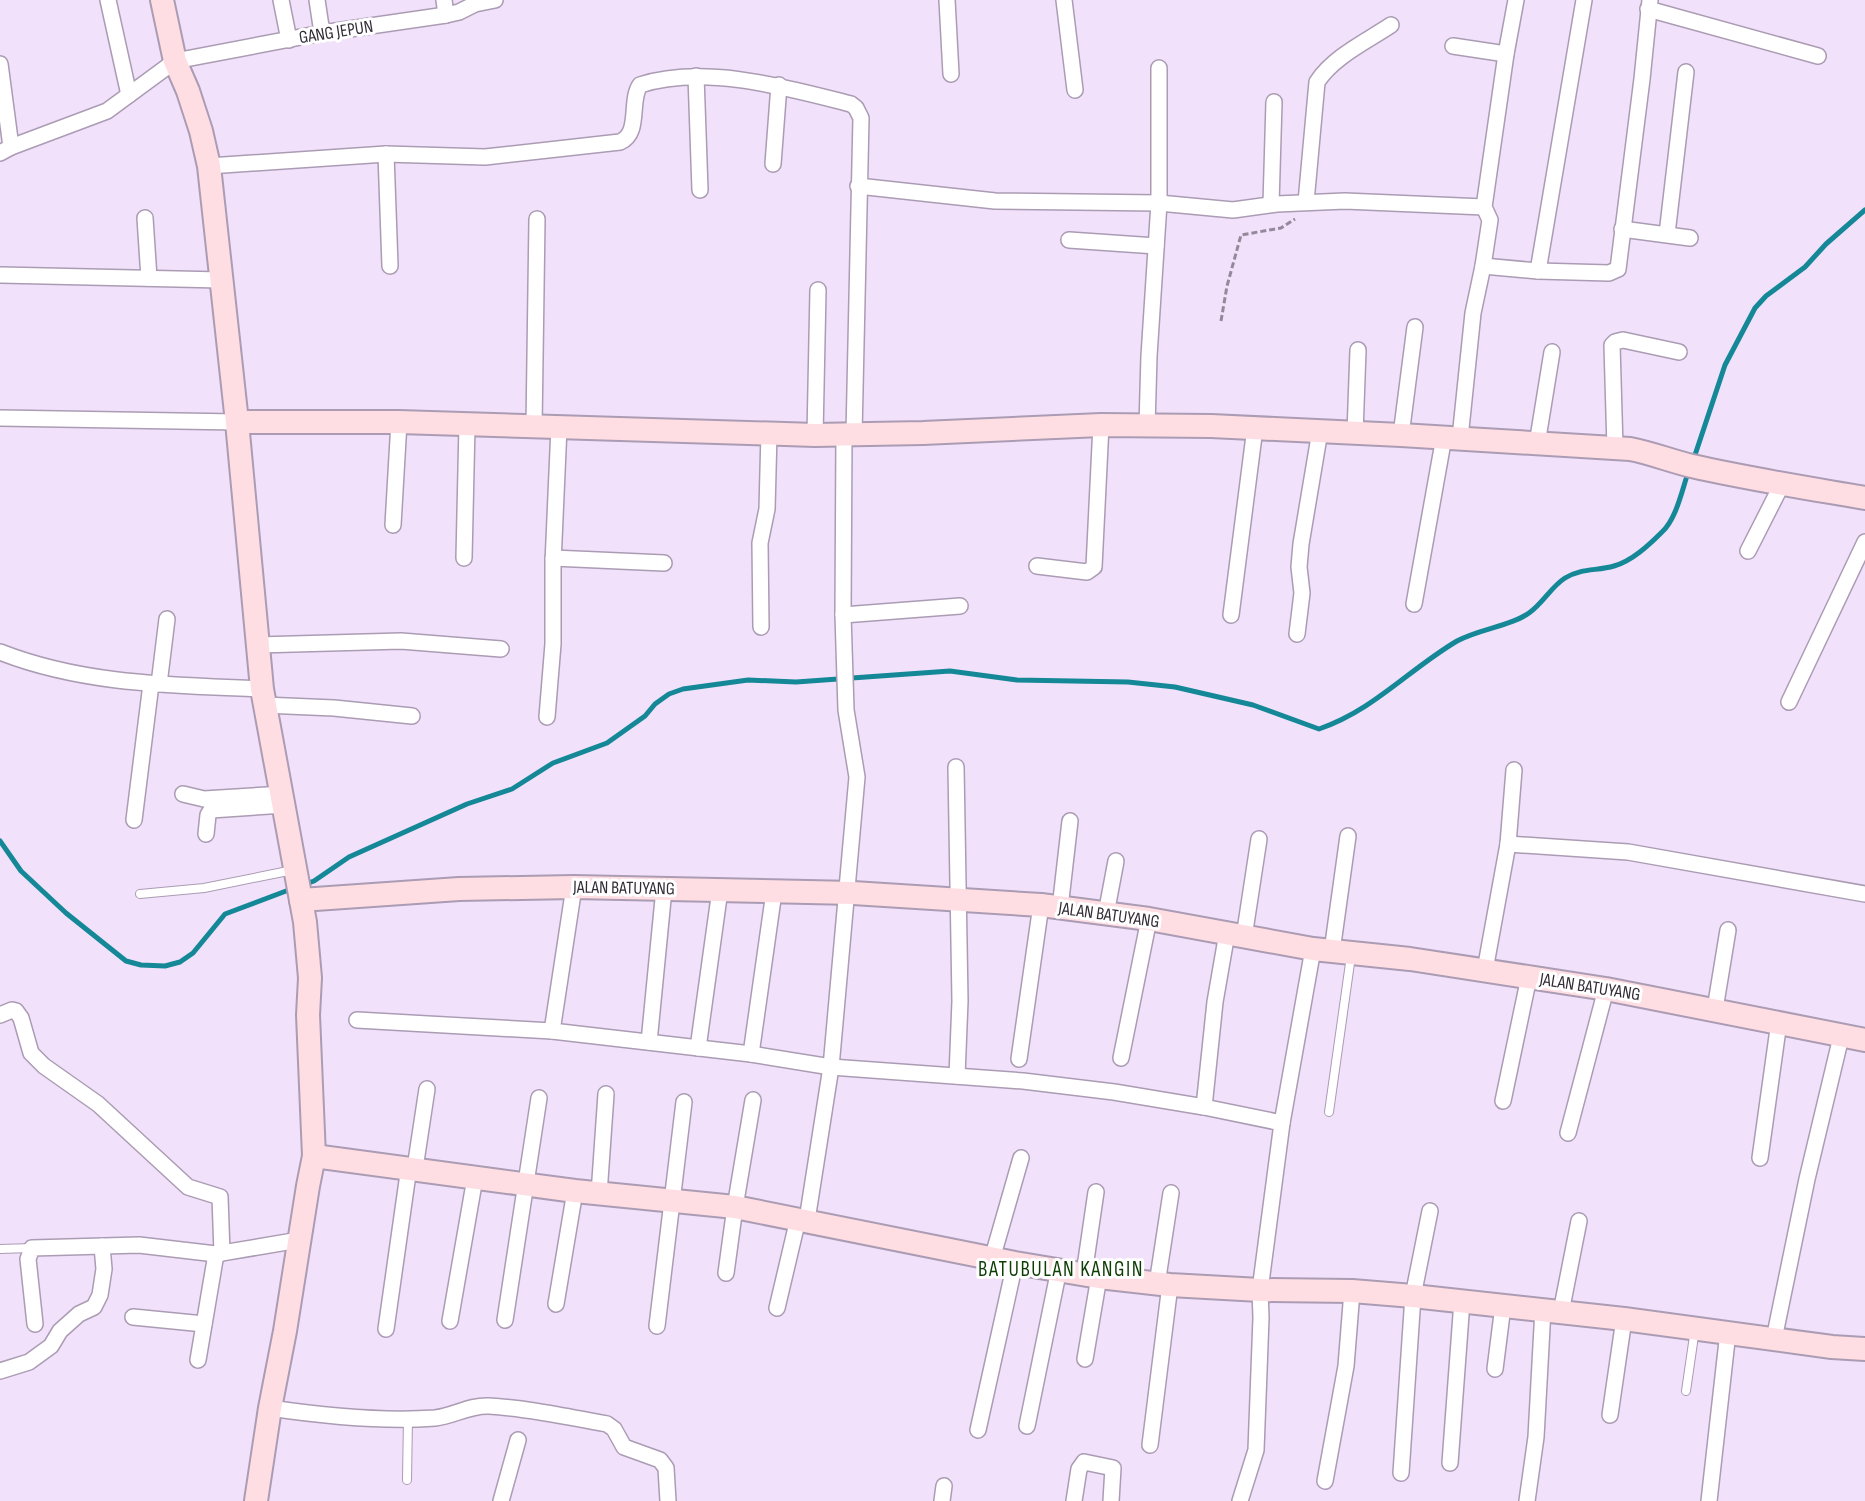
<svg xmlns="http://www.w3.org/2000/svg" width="1865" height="1501" font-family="'Sofia Sans Condensed',sans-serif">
<rect width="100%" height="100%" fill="#f1e1fa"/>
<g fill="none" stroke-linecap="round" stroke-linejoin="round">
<g stroke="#148897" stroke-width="5">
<path d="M1693,461L1725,365L1755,308L1766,296L1805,267L1826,244L1865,210"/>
<path d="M0,841L21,871L66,913L126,961L141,965L165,966L180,962L193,953L225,914L294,888"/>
<path d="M303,885L314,881L349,857L467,804L512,789L553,763L607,743L645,716L655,704L669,694L683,689L748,680L796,682L950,671L1017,680L1128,682L1175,687L1253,705L1319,729C1374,710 1408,670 1457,641C1479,629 1511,626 1529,613C1543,603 1551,587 1565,578C1581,568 1597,571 1614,566C1632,561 1649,545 1662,532C1677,518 1682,489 1689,470"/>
</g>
<defs>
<g id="lane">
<path d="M140,894L204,888L293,870"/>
<path d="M1329,1112L1351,956"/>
<path d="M0,1249L32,1248"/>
<path d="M1686,1391L1695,1329"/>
<path d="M407,1480L408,1418"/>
</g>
<g id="street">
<path d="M108,0L129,95"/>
<path d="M281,0L289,40"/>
<path d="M317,0L322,33"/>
<path d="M444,0L446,15"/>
<path d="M947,0L951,74"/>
<path d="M1064,0L1075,90"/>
<path d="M1648,9L1818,56"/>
<path d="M1453,46L1506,54"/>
<path d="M0,64L11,147L0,153"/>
<path d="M696,76L700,190"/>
<path d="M11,147L107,111L175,61L322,33L446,15L459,12L475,4L495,0"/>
<path d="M386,154L390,266"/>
<path d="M773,164L779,85"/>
<path d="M209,166L386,154L485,157L620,142C641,133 629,101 640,85C705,64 788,88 851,104L856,108L861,118L854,434"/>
<path d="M858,186L995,201L1159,203L1233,210L1277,204L1345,201L1484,207"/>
<path d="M1306,202L1317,82C1333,57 1367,41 1391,25"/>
<path d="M1271,204L1274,102"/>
<path d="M145,218L149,278"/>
<path d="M1622,229L1690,238"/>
<path d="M1667,234L1686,72"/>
<path d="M1069,240L1156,246"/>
<path d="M1483,266L1538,271L1609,273L1618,269L1642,79L1650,0"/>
<path d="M1538,271L1584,0"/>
<path d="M1,275L221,280"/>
<path d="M0,418L237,422"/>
<path d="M1147,426L1149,356L1159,203V68"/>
<path d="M534,427L537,219"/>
<path d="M1355,433L1358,350"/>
<path d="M815,435L818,290"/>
<path d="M1401,435L1415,327"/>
<path d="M1460,438L1473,313L1483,266L1490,220L1484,207L1506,54L1516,0"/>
<path d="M1537,444L1552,352"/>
<path d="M1615,448L1612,345L1615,342L1623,340L1679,352"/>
<path d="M393,525L399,422"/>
<path d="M1748,551L1782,484"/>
<path d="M464,558L467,425"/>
<path d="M553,558L664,563"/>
<path d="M1037,566L1087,572L1094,567L1101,425"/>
<path d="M1414,604L1444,437"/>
<path d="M843,615L960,606"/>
<path d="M1231,615L1255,428"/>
<path d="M761,627L760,543L767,509L769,433"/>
<path d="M1297,634L1302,593L1299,567L1301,544L1320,431"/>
<path d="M258,645L401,641L501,649"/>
<path d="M0,652C84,685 173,685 262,689"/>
<path d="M159,684L167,619"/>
<path d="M1789,702L1865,542"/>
<path d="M264,705L334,708L412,716"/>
<path d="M547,717L553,644V563L559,427"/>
<path d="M956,767L960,1001L957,1076"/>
<path d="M183,794L204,799L283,794"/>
<path d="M134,820L151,684"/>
<path d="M206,834L208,815L211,810L285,805"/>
<path d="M1508,844L1628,852L1865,894"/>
<path d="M1060,908L1070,821"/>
<path d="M1106,914L1116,861"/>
<path d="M1244,937L1259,839"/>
<path d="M1332,951L1348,836"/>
<path d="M1485,970L1508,844L1514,770"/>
<path d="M1715,1009L1728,930"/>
<path d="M0,1015L12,1010L16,1011L21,1018L31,1053L44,1066L98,1104L188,1187L220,1197L222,1253"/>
<path d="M357,1020L552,1031L751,1054L831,1067L1023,1081L1114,1092L1204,1107L1282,1123"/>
<path d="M552,1031L574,887"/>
<path d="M649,1042L664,889"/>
<path d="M698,1048L720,890"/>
<path d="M751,1054L774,892"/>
<path d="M1121,1058L1149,919"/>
<path d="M1019,1059L1041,905"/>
<path d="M1503,1101L1529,977"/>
<path d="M1204,1107L1215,1002L1227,933"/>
<path d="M1568,1133L1606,989"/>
<path d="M1760,1158L1779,1022"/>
<path d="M415,1168L427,1089"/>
<path d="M599,1194L606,1094"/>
<path d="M807,1220L831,1067L857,777L846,710L843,615L844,434"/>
<path d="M992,1259L1021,1158"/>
<path d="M726,1273L735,1207L753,1100"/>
<path d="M1084,1274L1096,1192"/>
<path d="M1157,1284L1171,1193"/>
<path d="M556,1304L575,1191"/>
<path d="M777,1308L798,1219"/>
<path d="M1561,1312L1579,1221"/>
<path d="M133,1317L204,1324"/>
<path d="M505,1320L539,1098"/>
<path d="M450,1321L475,1178"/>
<path d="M35,1324L28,1259L32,1248L139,1245L216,1254L299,1240"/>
<path d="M657,1326L684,1102"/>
<path d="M386,1329L409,1167"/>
<path d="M1774,1339L1807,1179L1841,1037"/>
<path d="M1085,1359L1099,1277"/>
<path d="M198,1360L216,1254"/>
<path d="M1495,1369L1503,1306"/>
<path d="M0,1371L29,1362L51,1346L60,1331L79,1314L94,1307L100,1295L104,1269L102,1246"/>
<path d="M270,1408C324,1416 380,1422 435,1418C454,1416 469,1405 489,1406C528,1408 568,1417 607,1424L614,1429L624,1447L660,1460L666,1468L668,1501"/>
<path d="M1610,1415L1624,1319"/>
<path d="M1027,1426L1059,1269"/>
<path d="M978,1430L1015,1263"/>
<path d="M1150,1445L1170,1285"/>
<path d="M1450,1463L1462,1301"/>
<path d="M1401,1473L1413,1296L1430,1211"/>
<path d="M1325,1481L1346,1366L1352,1291"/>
<path d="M501,1501L518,1440"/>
<path d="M942,1501L944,1486"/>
<path d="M1074,1501L1079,1469L1084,1462L1113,1468L1111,1501"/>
<path d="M1240,1501L1256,1450L1261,1318L1260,1290L1282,1123L1313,949"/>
<path d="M1527,1501L1536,1437L1543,1309"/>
<path d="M1709,1501L1728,1332"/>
</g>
<g id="secondary">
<path d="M162,0L175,61L188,91L201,131L209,166L237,422L262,689L305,922L310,978L308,1015L314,1156L308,1186L285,1331L270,1408L256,1501"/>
<path d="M237,422H399L815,435L923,433L1101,425L1211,426L1401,435L1630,449C1651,453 1671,461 1692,466C1749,479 1807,488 1865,498"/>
<path d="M301,900L459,889L574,887L853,893L1041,905L1149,919L1313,949L1410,959L1606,989L1865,1040"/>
<path d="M314,1156L575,1191L735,1207L1015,1263L1099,1277L1170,1285L1260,1290L1352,1291L1413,1296L1624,1319L1832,1347L1865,1349"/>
</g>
</defs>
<use href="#lane" stroke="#ab9cb4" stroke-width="10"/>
<use href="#street" stroke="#ab9cb4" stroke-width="18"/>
<use href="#secondary" stroke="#ab9cb4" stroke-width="26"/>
<path stroke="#94899a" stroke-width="3" stroke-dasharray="6 3" stroke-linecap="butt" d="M1221,321L1227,286L1241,235L1281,228L1295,219"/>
<use href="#lane" stroke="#fff" stroke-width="8"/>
<use href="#street" stroke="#fff" stroke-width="15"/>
<use href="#secondary" stroke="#fedee3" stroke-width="22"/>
</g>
<g text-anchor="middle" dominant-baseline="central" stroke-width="6" stroke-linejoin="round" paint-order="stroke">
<g font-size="18" fill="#322c36" stroke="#fff">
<text transform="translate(336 32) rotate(-9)">GANG JEPUN</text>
<text transform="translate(624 888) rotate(1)">JALAN BATUYANG</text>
<text transform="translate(1109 915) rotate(8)">JALAN BATUYANG</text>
<text transform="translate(1590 987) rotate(9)">JALAN BATUYANG</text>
</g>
<g font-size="21" letter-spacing="1.5" fill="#0c3d03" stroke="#fff">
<text x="1061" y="1269">BATUBULAN KANGIN</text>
</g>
</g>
</svg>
